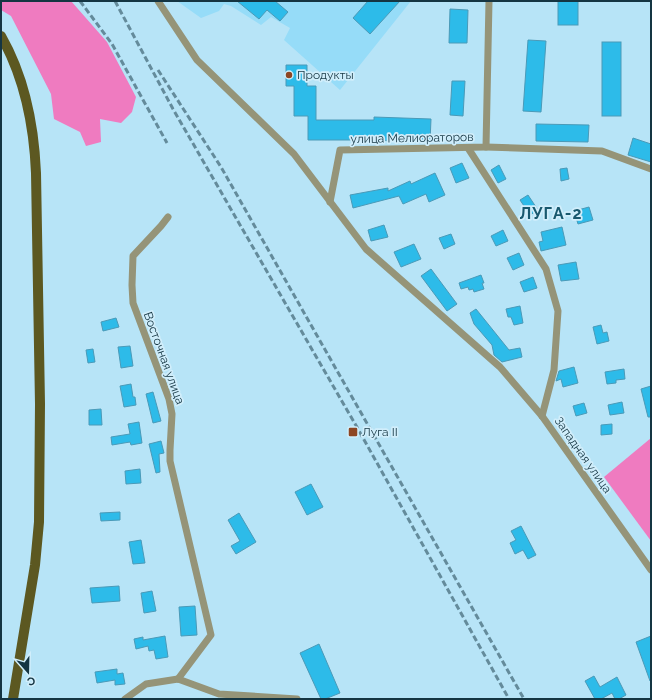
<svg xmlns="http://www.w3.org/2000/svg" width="652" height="700" font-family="Raleway,sans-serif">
<rect width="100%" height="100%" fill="#b7e4f7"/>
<path fill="#96dcf8" d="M177,1H411L340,90L284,40L290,28L271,17L261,25L231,6L224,4L219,11L201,18Z"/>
<g fill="#ef7bc0">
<path d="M1,1H71L107,42L136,97L132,112L121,123L100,119L101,142L86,146L80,132L54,119L51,94L11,16L1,10Z"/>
<path d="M651,438V541L604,477Z"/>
</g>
<g fill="#2dbbe9" stroke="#4a9ab8">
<path d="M237,1H275L288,12L280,21L267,10L259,19Z"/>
<path d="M368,1H400L370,34L353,18Z"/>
<rect x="558" y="1" width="20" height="24"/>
<path d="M450,9L468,10L467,43H449Z"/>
<path d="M528,40L546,41L541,112L523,111Z"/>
<rect x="602" y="42" width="19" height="74"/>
<path d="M286,65H307V86H316V120H374V117L431,119L430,142L366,140H308V116H294V86H286Z"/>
<path d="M452,81H465L463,116L450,115Z"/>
<path d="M536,124L589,125L588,142L536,141Z"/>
<path d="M633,138L651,144V162L628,155Z"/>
<path d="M462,163L469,178L456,183L450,168Z"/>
<path d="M499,165L506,179L498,183L491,170Z"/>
<path d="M567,168L569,179L561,181L560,169Z"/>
<path d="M435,173L445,195L429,202L426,194L403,204L399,196L353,208L350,195L388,188V191L410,181L411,184Z"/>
<path d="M528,195L538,210L530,215L520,200Z"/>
<path d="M589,207L593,220L578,224L574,211Z"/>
<path d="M384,225L388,237L371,241L368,230Z"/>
<path d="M562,227L566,245L541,251L539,242L543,241L541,232Z"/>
<path d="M503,230L508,241L496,246L491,236Z"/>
<path d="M451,234L455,244L444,249L439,238Z"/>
<path d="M414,244L421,259L401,267L394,252Z"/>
<path d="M519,253L524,265L513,270L507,258Z"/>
<path d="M576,262L579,279L561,281L558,265Z"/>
<path d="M431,269L457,304L447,311L421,276Z"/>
<path d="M481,275L484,283H482L484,289L474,292L473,289L469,290L468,287L461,289L459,283Z"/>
<path d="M533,277L537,288L524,292L520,282Z"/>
<path d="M520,306L523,323L514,325L511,317H508L506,309Z"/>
<path d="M476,309L509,350L520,348L522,357L502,362L494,355L492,345L474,324L470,313Z"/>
<path d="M116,318L119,327L103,331L101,322Z"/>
<path d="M601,325L603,333L607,332L609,341L597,344L593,327Z"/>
<path d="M130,346L133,366L121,368L118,347Z"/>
<path d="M93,349L95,362L88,363L86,350Z"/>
<path d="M574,367L578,383L563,387L561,379L556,381L559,371Z"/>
<path d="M624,369L625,379L616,380V383L607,384L605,372Z"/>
<path d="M131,384L133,397H135L136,405L124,407L120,386Z"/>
<path d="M651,386V417H648L641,389Z"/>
<path d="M153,392L161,421L153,423L146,394Z"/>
<path d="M622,402L624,413L610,415L608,405Z"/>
<path d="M584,403L587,413L576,416L573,406Z"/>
<path d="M101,409L102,425H89V410Z"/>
<path d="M139,422L142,443L131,445L130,442L112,445L111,437L130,434L128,424Z"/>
<path d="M612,424V434L601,435V425Z"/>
<path d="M161,441L164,453L159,454L160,472L156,473L149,444Z"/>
<path d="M140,469L141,483L126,484L125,471Z"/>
<path d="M311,484L323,507L307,515L295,492Z"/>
<path d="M120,512V520L101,521L100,513Z"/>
<path d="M239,513L256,542L236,554L231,546L240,541L228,520Z"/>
<path d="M521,526L536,555L528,559L523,550L515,554L510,543L516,540L511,531Z"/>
<path d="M141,540L145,563L133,564L129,542Z"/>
<path d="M119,586L120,601L92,603L90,588Z"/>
<path d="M152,591L156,611L144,613L141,593Z"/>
<path d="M195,606L197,635L181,636L179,607Z"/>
<path d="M165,636L168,657L156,659L154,650L149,651L148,646L136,649L134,639L143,637V640Z"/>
<path d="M651,636V681H650L636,642Z"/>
<path d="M319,644L340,693L325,699H321L300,653Z"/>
<path d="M117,669V674L123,673L125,684L115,685V680L97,683L95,672Z"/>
<path d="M594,676L600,687L617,677L626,695L619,699H615L612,693L601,699H595L585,681Z"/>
</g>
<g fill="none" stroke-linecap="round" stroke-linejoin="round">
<g stroke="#959478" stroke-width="7">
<path d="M158,1L197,60L294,154L366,249L500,367L542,416L651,570"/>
<path d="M486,147L602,151L651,169"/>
<path d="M468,148L546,269L558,311L554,370L542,416"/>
<path d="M330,202L340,150L486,147L489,1"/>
<path d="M168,217L161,226L133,256L132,285L133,303L169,399L172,414L170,450V461L211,635L178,679"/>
<path d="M125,699L146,684L178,679L219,694L297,699"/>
</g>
<path stroke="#5c5821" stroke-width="10" d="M1,36C25,78 34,125 36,173L40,404L39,522L35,565L13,699"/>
<g stroke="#648b9b" stroke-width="3" stroke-dasharray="6 3" stroke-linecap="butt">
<path d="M80,1L112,44L167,143"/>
<path d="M115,1L173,109L358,429L509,699"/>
<path d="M158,70L221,167L524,699"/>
</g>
</g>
<g fill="#8d4623" stroke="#d1eefb" stroke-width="1.5">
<circle cx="289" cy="75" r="4"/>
<rect x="348" y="427" width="10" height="10" rx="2"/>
</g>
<g text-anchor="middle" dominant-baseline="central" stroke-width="3.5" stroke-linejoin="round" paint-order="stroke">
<g font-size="12" fill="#143542" stroke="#d1eefb" text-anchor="start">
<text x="297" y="75">Продукты</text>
<text x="362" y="432">Луга II</text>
</g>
<g font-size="12" fill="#143542" stroke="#d1eefb">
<text transform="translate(412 138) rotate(-1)">улица Мелиораторов</text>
<text transform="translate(164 358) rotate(70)">Восточная улица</text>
<text transform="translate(583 455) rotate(55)">Западная улица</text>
</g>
<g font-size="16" font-weight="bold" letter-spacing="1" fill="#18586e" stroke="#d1eefb">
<text x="551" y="213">ЛУГА-2</text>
</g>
</g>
<rect width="652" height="700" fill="none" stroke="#143542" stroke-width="4"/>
<g transform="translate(28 672) rotate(160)" stroke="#d1eefb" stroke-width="3" paint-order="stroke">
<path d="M0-3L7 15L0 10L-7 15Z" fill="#143542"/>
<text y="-6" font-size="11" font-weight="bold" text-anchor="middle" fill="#143542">С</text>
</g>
</svg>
